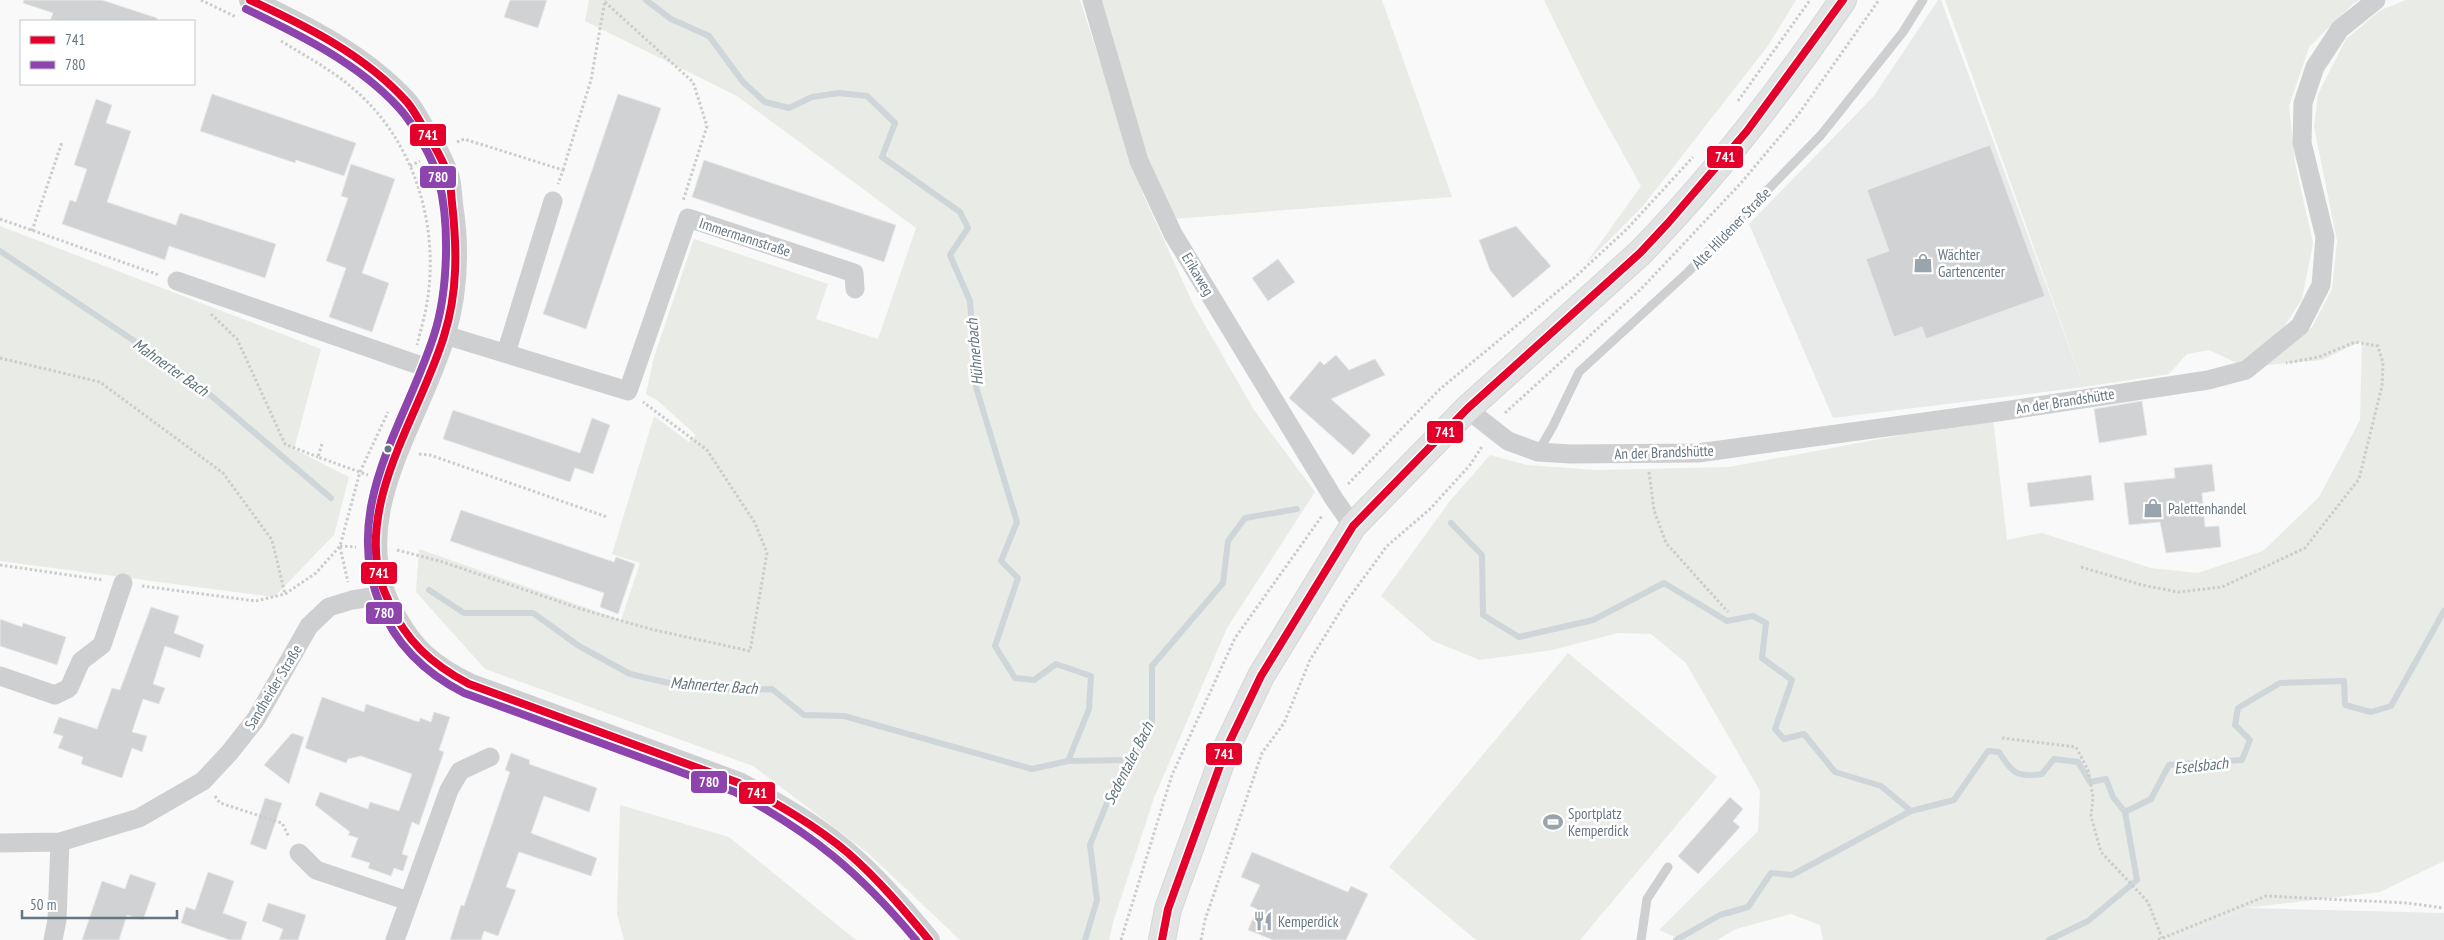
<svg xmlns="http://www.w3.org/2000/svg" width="2444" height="940" font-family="'PT Sans Narrow',sans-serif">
<rect width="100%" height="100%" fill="#f9f9f9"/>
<g fill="#e8e9e9">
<path d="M1938,0H1941L2084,387L1833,418L1749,224L1873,97Z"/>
<path d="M2246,908L2444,913V940H2173Z"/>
</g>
<g fill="#e8ebe6">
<path d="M589,0H1080L1143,194L1194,306L1254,410L1315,492L1227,628L1154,798L1114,919L1109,940H960L868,853L753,766L485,669L416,592L419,549L621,620L640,563L612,554L654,416L689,442L696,435L658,401L646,394L654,357L694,239L828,284L816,319L878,339L916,228L737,96L585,21Z"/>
<path d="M1098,0H1382L1452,197L1173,219L1139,138Z"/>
<path d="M1544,0H1796L1767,47L1643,206L1586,263L1641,186L1590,94Z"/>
<path d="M1945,0H2359L2354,3L2309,47L2289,106L2295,163L2313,243L2302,299L2282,330L2239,364L2209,350L2187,354L2169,374L2084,387Z"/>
<path d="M2406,0H2444V861L2380,892L2246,908L2173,940H1823L1820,925L1791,914L1736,929L1717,940H1682L1659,930L1758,831L1760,791L1686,663L1651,634L1618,633L1552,650L1480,660L1433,641L1381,596L1450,501L1490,455L1527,465L1596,470L1729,467L1993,418L2007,540L2042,533L2151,568L2198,573L2263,551L2319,497L2360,420L2362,341L2322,360L2267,365L2312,327L2332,289L2337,241L2314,127L2318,94L2346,39L2381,10Z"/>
<path d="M0,226L321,349L294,449L349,477L334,535L274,597L0,561Z"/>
<path d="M1568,653L1717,777L1580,940H1476L1389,867Z"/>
<path d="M620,805L729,837L856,940H624L617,914Z"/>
</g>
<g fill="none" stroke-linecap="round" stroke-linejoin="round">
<g stroke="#ced6d9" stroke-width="6">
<path d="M646,0L671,19L709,36L743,82L765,102L789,108L812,97L839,93L867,96L895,123L882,157L960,212L968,228L950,255L970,301L976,387L1017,522L1001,561L1018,578L995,646L1015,678L1034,680L1056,664L1091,676L1089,709L1068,761L1131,760"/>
<path d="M0,251L194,381L331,498"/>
<path d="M1451,523L1482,555L1483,615L1519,637L1593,620L1664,583L1727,621L1753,616L1766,623L1762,658L1792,680L1775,729L1784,739L1804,734L1835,772L1881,786L1911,811"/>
<path d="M429,590L464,613H533L579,646L630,674L673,684L734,690L772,689L804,715L844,716L1032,769L1068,761"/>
<path d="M1085,940L1097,900L1090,845L1115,783L1131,760L1152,722V666L1223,583L1228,541L1245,518L1297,509"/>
<path d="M1676,940L1720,915L1748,907L1771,873L1792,875L1911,811L1954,800L1988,751L1999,752C2012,773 2017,778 2042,774L2054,759L2078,762L2090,782L2106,779L2113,797L2125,812L2151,799L2169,765L2242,760L2250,740L2235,725L2238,708L2280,683L2344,681L2345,705L2371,712L2391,706L2444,611"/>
<path d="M2049,940L2088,921L2137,880L2125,812"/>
</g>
</g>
<g fill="#d0d2d3" stroke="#e8e8e8">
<path d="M24,0H102L157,18V21H50L53,13L23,3Z"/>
<path d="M510,0H547L538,28L504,17Z"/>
<path d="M212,94L356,143L344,176L296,160L295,163L200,131Z"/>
<path d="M618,94L661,108L586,329L543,314Z"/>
<path d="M96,99L112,105L106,123L131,131L107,202L176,225L180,213L276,244L265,278L169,246L165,260L62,224L70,200L76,202L87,169L74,165Z"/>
<path d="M1990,145L2045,296L1926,339L1922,327L1894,337L1866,259L1889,251L1867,190Z"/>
<path d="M704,160L896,225L884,262L692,197Z"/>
<path d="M351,164L395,179L362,273L389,283L372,332L329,317L346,268L326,261L348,198L341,196Z"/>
<path d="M1516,226L1551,266L1513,298L1490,270L1479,240Z"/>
<path d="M1278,259L1295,282L1268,301L1252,278Z"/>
<path d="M1336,355L1349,370L1375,359L1385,375L1331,399L1371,435L1353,455L1289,398L1320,361L1324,365Z"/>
<path d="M2142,401L2147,435L2099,443L2094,409Z"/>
<path d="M453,410L580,453L592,418L610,425L593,474L575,468L570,482L443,439Z"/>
<path d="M2212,464L2215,491L2202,493L2205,527L2219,526L2221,547L2166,553L2160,522L2129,525L2124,483L2175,478L2174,468Z"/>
<path d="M2091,475L2094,500L2030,507L2027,483Z"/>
<path d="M461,510L614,562L616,557L635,564L618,614L600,607L604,593L450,541Z"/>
<path d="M151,607L179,616L174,633L204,645L200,658L165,646L153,684L165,688L159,704L143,699L132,732L147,736L142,752L132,748L122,778L81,764L83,757L58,748L63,736L53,733L59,717L97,729L112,688L120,690Z"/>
<path d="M0,619L22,627L23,623L66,637L57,665L0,646Z"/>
<path d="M322,697L364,712L366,704L419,722L420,718L431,722L434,712L450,717L439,750L444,752L434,781L419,825L412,822L402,854L408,856L403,871L394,868L391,876L368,868L370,863L351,857L358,838L348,835L350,832L315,805L320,792L368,809L370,802L399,811L412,774L361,756L348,759L346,763L305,748Z"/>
<path d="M292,733L304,737L289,784L264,765Z"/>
<path d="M511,753L530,760L529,764L597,788L589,812L544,796L531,833L597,858L591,876L519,852L506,887L516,890L498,936L484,931L481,940H450L461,905L464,906L502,795L510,772L505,770Z"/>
<path d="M1730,797L1743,809L1733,821L1740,827L1698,874L1678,856Z"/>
<path d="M265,798L282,803L266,850L250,844Z"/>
<path d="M1252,852L1348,892L1351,886L1368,894L1346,940H1273L1248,930L1257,909L1250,906L1260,885L1241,877Z"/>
<path d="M208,872L234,881L223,913L247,922L241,940H230L181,923L186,907L195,910Z"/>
<path d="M130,874L156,883L143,920L127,915L119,940H82L102,881L125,889Z"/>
<path d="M268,903L306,915L298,940H279L283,929L262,921Z"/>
</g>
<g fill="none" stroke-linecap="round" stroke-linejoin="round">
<defs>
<path id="secondary" d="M1162,940L1168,909L1226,749L1261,676L1353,526L1467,409L1640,253C1716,175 1782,89 1843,0"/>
</defs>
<use href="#secondary" stroke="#d5d6d7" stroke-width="28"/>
<g stroke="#cbcccd" stroke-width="3" stroke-dasharray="2.5 2.5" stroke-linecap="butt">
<path d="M201,0L236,17"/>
<path d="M605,2L693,82L707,126L683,201"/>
<path d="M281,41C307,57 334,71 357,92C416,144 441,231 426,308C424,320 420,332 417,345"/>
<path d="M1738,101L1810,0"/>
<path d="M457,142L464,139L563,170L558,184"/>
<path d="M410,166L420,161"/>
<path d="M563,170L591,80L605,0"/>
<path d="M0,219L159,275"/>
<path d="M32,231L62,142"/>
<path d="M211,314L237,339L285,444L318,457"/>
<path d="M0,358L100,382L223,473L272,540L285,594"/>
<path d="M1505,413L1641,289L1741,183L1798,115L1879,0"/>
<path d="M322,444L318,457L368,475"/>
<path d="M419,454L430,455L607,517"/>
<path d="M1649,472L1654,510L1666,543L1728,612"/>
<path d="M1348,484L1440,389L1574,278L1627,229L1693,157"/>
<path d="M340,546L356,547"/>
<path d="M340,547L348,582"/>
<path d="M397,550L443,562L581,609L650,629L750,651L767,553L755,523L707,450L643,402"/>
<path d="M0,565L103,580"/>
<path d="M2081,567L2142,585L2178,592L2222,587L2305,548L2359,479L2382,386L2383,363L2378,346L2355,342L2319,357L2286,363"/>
<path d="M142,586L256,601L285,594L316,573L340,546L360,472L388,412"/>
<path d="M2002,738L2076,747L2088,770L2093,797L2091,816L2101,852L2148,902L2162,938"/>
<path d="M215,796L220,803L282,823L289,837"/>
<path d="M1121,940L1172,775L1235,638L1322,516"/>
<path d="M1201,940L1205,920L1262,753L1284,723L1310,660L1346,602L1387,546L1430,509L1470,465L1483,445"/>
<path d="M2158,940L2266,896L2407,903L2444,908"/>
</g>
<g stroke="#cecfd0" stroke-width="9">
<path d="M1538,452L1553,426L1579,372L1688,272L1821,135L1903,32L1923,0"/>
<path d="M1641,940L1647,899L1668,867"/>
</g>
<g stroke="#cecfd0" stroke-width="19">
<path d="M1092,0L1139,161L1173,234L1334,499L1353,526"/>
<path d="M177,281L433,370"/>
<path d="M445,335L628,391L688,218L854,273L855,289"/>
<path d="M506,353L553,201"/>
<path d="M1467,409L1508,441L1538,452L1571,454L1698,453L2004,411L2208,380L2246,370L2300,326L2321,285L2325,237L2302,143L2303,103L2315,67L2340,29L2376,0"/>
<path d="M0,676L55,695L69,688L81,661L102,645L123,583"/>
<path d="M0,843L60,842L139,818L203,781L230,752L256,719L309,626L329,607L352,600L384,595"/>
<path d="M299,853L316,870L408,901"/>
<path d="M53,940L57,920L60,842"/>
<path d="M395,940L449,790L460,771L490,757"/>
</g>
<path stroke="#cecfd0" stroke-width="22" d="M250,0C306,26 365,56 407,102C413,109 418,119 423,127C433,142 442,157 448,175C451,184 451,194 452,204C459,248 457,294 444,337C417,426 342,520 394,614C413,649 432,666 469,684L739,783C765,797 791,811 815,828C860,858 895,899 929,940"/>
<use href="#secondary" stroke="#e1e2e2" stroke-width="26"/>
<defs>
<g id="bus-1">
<path d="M250,0C306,26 365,55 407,102C413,109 418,118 423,127C432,142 442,157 448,175C451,184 451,194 452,203C457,248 458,292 444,336C421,412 359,497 380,579C382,587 386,595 389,602C405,641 433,665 469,684L739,783C777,804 815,825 848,853C878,879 904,910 929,940"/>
<path d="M1162,940L1168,909L1226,749L1261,676L1353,526L1467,409L1640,253L1668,223L1747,131L1843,0"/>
</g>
<path id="bus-2" d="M246,9C300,35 358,63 399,108C413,123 435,162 439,181C450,225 448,292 434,335C405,426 341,506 380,605C396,646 425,673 464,693L735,792C813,834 859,872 916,940"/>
</defs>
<use href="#bus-1" stroke="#fff" stroke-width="11"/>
<use href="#bus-2" stroke="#fff" stroke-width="11"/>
<use href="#bus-1" stroke="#e4002b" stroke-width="8"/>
<use href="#bus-2" stroke="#8e44ad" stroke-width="8"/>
</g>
<defs>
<symbol id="shop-bare" viewBox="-9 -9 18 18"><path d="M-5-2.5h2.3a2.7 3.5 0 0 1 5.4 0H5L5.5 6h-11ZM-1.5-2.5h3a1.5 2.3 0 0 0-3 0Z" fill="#99a4ac" stroke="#fff" stroke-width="2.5" paint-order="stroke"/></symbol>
<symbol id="stadium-bare" viewBox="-9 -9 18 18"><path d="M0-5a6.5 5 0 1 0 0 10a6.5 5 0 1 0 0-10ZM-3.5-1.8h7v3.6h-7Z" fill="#99a4ac" stroke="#fff" stroke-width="2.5" paint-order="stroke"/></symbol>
<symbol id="restaurant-bare" viewBox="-9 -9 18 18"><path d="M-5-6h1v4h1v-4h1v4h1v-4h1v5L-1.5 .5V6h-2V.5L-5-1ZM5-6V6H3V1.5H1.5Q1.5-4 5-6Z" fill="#99a4ac" stroke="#fff" stroke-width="2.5" paint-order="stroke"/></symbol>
</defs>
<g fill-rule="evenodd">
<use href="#shop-bare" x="1909" y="249" width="28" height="28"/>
<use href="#shop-bare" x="2139" y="494" width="28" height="28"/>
<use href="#stadium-bare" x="1539" y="808" width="28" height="28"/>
<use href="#restaurant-bare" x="1249" y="907" width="28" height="28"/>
</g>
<circle fill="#657683" stroke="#fff" stroke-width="2" cx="388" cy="449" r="4.5"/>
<g text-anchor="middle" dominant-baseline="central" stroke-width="5" stroke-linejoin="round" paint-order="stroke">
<g font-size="15" fill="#657683" stroke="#fff">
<text transform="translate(1731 228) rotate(-46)">Alte Hildener Straße</text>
<text transform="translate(745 237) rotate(18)">Immermannstraße</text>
<text transform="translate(1198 274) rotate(59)">Erikaweg</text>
<text transform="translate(2065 401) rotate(-9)">An der Brandshütte</text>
<text transform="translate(1664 452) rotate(-2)">An der Brandshütte</text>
<text transform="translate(273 687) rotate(-59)">Sandheider Straße</text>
</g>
<g font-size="15" fill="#657683" stroke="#fff" text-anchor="start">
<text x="1938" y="254">Wächter<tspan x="1938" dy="17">Gartencenter</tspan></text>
<text x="2168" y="508">Palettenhandel</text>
<text x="1568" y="813">Sportplatz<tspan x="1568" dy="17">Kemperdick</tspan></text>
<text x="1278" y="921">Kemperdick</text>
</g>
<g font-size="16" font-style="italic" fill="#60757c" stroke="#fff">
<text transform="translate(974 352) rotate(-95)">Hühnerbach</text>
<text transform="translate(171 367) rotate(35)">Mahnerter Bach</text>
<text transform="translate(714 685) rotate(4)">Mahnerter Bach</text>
<text transform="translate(1128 763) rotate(-63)">Sedentaler Bach</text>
<text transform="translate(2201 765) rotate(-6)">Eselsbach</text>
</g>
</g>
<g stroke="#fff" stroke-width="2">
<rect x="409" y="123" width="38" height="24" rx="5" fill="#e4002b"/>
<rect x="1706" y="145" width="38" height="24" rx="5" fill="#e4002b"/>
<rect x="419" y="165" width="38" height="24" rx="5" fill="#8e44ad"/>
<rect x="1426" y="420" width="38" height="24" rx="5" fill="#e4002b"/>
<rect x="360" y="561" width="38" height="24" rx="5" fill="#e4002b"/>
<rect x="365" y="601" width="38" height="24" rx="5" fill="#8e44ad"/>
<rect x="1205" y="742" width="38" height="24" rx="5" fill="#e4002b"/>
<rect x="690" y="770" width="38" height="24" rx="5" fill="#8e44ad"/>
<rect x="738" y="781" width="38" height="24" rx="5" fill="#e4002b"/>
</g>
<g font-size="14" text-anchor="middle" font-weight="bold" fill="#fff">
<text x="428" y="140">741</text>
<text x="1725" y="162">741</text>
<text x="438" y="182">780</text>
<text x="1445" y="437">741</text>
<text x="379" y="578">741</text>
<text x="384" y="618">780</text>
<text x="1224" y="759">741</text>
<text x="709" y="787">780</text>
<text x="757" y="798">741</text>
</g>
<rect x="20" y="20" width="175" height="65" fill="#ffffff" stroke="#c1c8cd"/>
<rect x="30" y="36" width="25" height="8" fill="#e4002b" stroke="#c1c8cd"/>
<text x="65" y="45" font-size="15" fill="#657683">741</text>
<rect x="30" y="61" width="25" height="8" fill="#8e44ad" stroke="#c1c8cd"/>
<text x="65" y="70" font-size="15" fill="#657683">780</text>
<path d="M22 910v8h155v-8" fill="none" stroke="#657683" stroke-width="2.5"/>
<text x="30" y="910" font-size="15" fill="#657683" stroke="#ffffff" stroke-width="4" paint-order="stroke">50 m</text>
</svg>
